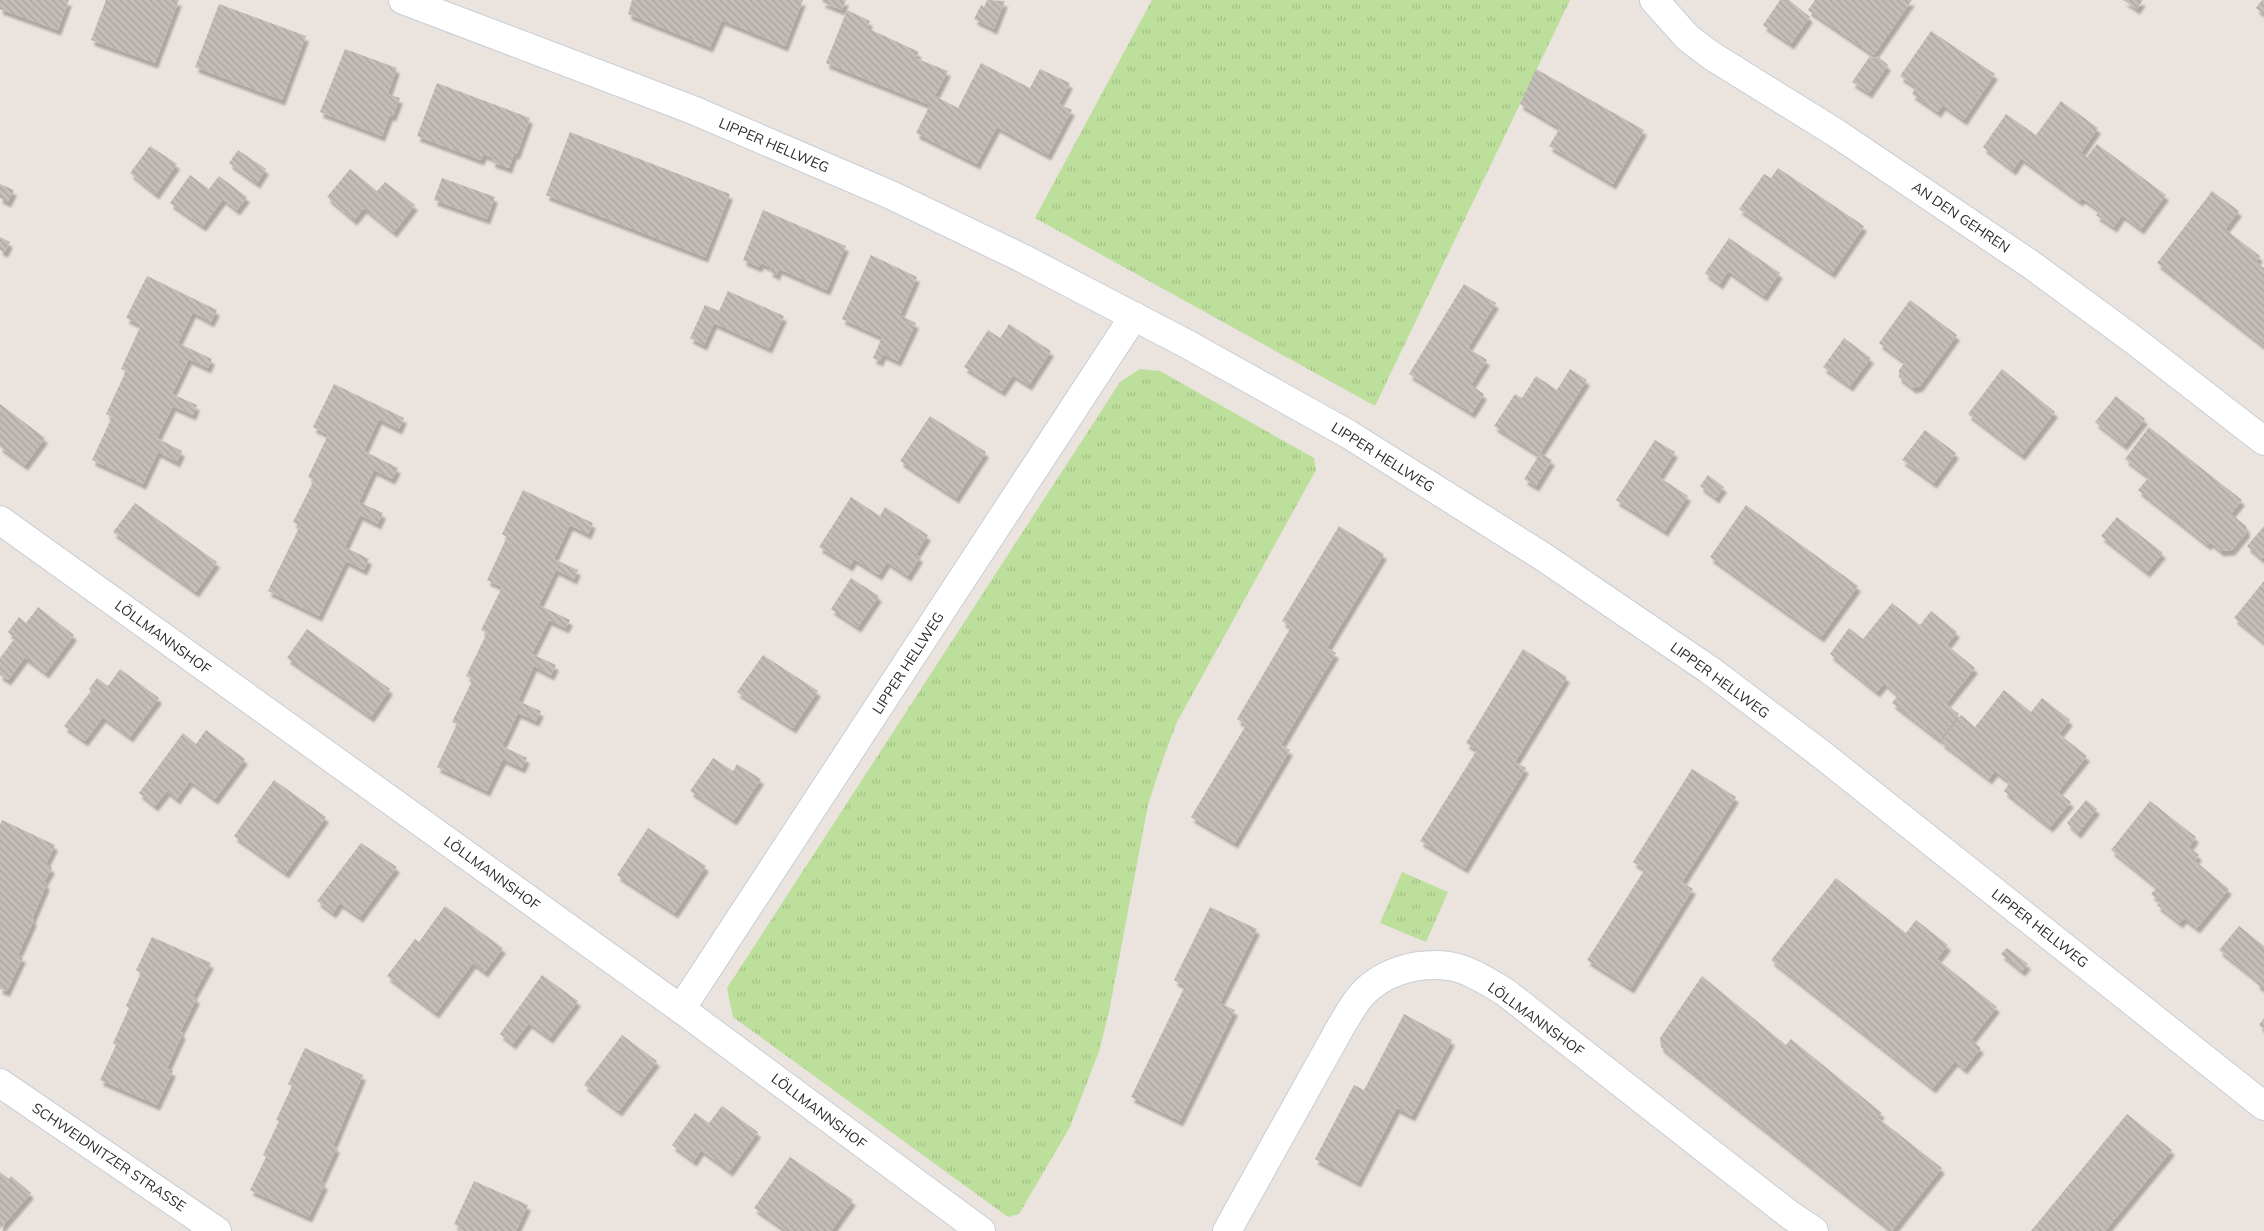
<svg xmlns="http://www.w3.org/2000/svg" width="2264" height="1231" font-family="Mulish,sans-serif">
<defs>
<pattern id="park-tufts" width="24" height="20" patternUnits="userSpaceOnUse" patternTransform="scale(1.25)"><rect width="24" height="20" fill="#bddf9c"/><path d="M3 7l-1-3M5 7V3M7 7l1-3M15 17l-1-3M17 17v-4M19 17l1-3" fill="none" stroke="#a3c087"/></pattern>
<pattern id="building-back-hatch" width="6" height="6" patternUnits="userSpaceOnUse" patternTransform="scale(1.25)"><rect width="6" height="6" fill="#c4beb8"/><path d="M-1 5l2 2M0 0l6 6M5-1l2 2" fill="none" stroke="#a9a39e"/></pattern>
<filter id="shadow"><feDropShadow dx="3" dy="5.5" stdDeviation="1" flood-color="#0004"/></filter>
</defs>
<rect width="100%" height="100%" fill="#ebe3dd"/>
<g fill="url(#park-tufts)">
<path d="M1152,0H1570L1375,406L1035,218Z"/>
<path d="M1140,369L1160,371L1314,458L1316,470L1177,722L1162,762L1148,805L1109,1012L1099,1051L1070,1127L1019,1214L1008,1217L733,1017L727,988L1120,382Z"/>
<path d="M1402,872L1448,892L1426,942L1380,923Z"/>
</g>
<g fill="url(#building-back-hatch)" filter="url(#shadow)">
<path d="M0,0H69L58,30L0,9Z"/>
<path d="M106,0H179L155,63L91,40Z"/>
<path d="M632,0H803L785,46L722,20L710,47L628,14Z"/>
<path d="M823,0H846L842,10L822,2Z"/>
<path d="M987,0L1005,1L994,29L974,19L981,5L984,7Z"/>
<path d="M1780,0H1789L1810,17L1791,44L1763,25Z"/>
<path d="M1815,0H1912L1874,55L1808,10Z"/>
<path d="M2123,0H2143L2137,9Z"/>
<path d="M2262,0H2264V14L2256,8Z"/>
<path d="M219,4L306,36L282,100L195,67Z"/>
<path d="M847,10L870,21L867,28L919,52L915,58L948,71L935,96L958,108L981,63L1030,88L1040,69L1070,83L1059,104L1072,110L1048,155L997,127L977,164L916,133L930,105L826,63Z"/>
<path d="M1931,31L1995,74L1964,120L1943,105L1938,112L1912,94L1916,87L1900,76Z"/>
<path d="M345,49L397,68L388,94L400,98L393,116L390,115L382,136L320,112Z"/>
<path d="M1870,56L1874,59L1877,56L1888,65L1869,93L1852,82Z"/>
<path d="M1536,69L1644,130L1613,184L1549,146L1560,128L1520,104Z"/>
<path d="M437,83L530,118L517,154H514L509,168L492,162L493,158L484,154L481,160L417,136Z"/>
<path d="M2061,101L2098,128L2081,153L2087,157L2097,144L2166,195L2141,229L2122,215L2114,227L2096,215L2100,211L2091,204L2082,198L2080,201L2021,158L2013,170L1983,147L2006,114L2036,135Z"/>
<path d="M570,132L730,194L705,257L546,195Z"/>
<path d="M150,146L177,164L156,194L130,173Z"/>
<path d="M238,150L266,169L257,183L229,163Z"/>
<path d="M1778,168L1864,226L1832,273L1739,209L1764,174L1771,178Z"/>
<path d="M350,169L377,191L385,182L415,205L394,232L364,208L354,220L327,197Z"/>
<path d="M190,175L209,189L219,176L247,197L237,210L223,199L203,226L170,203Z"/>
<path d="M442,178L495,197L487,219L434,200Z"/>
<path d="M0,184L14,190L8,202L0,198Z"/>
<path d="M2212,191L2239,211L2225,229L2260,256L2256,262L2264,268V346L2157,263Z"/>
<path d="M763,210L846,246L827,290L779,269L777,275L769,271L771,268L761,263L759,267L743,260Z"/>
<path d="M0,237L10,242L5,252L0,250Z"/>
<path d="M1729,238L1780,273L1764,296L1728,271L1720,284L1705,273Z"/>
<path d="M871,255L917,277L900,315L916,323L898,361L883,354L880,361L873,358L882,337L842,319Z"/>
<path d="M147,276L217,310L211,322L193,312L178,343L212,359L208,368L189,359L172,394L197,405L193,415L173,406L157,438L182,451L177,462L158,452L143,484L92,460L112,417L106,414L126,371L121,369L141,325L126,318Z"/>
<path d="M1464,284L1496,303L1468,348L1487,360L1471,385L1484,394L1472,413L1409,374Z"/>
<path d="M728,291L784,316L769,348L714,323L704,345L690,338L705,305L719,311Z"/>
<path d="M1910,300L1957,335L1920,386L1913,388L1899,377V370L1905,362L1879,343Z"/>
<path d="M1009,324L1051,351L1029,385L1013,375L1002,391L964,367L988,330L1000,338Z"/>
<path d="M1844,338L1871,358L1850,386L1823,367Z"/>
<path d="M1570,369L1587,380L1540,453L1552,460L1536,486L1524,479L1539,455L1494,426L1515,394L1522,398L1536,376L1557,390Z"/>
<path d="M2002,369L2055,412L2022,455L1968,414Z"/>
<path d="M334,384L404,418L399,429L379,419L364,451L398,468L392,479L374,470L359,502L383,513L378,524L360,515L345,547L369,559L364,570L346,561L319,616L268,591L300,526L293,522L314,480L308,477L328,435L313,427Z"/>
<path d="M2116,396L2145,419L2124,445L2095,422Z"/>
<path d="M0,404L45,438L25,465L0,447Z"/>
<path d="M930,416L986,452L956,498L900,461Z"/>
<path d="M2149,427L2242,500L2231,514L2246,526L2247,532L2232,550L2221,551L2210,542L2208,545L2138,490L2149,477L2125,459Z"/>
<path d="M1925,430L1956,453L1934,483L1902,460Z"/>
<path d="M1655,440L1675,452L1659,477L1688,496L1665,531L1616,500Z"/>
<path d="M1708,475L1724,487L1716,498L1700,486Z"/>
<path d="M523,490L593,523L588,534L570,525L554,559L578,570L574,579L556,570L539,605L570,620L566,628L549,620L532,654L556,665L551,675L534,666L518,701L541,711L536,721L518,713L502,746L527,758L522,768L503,759L487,791L437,767L457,724L452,722L473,679L466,676L487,633L481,630L502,587L487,580L507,537L502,534Z"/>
<path d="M851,497L880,516L885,507L928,535L916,554L920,557L908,576L887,562L879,575L854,559L850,566L819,547Z"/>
<path d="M135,503L217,562L196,592L113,532Z"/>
<path d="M1746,505L1858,586L1821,637L1710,557Z"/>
<path d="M2117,517L2163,553L2147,572L2101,536Z"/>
<path d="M1339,526L1384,554L1327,648L1336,653L1281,745L1290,750L1235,843L1191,817L1246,725L1237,719L1291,627L1282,621Z"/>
<path d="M2264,526V557L2262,559L2247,546Z"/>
<path d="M851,578L879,596L858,627L831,609Z"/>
<path d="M2264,581V642L2234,618Z"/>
<path d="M1892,603L1920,625L1931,611L1957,632L1947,645L1975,668L1946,704L1959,714L1940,740L1892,703L1898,695L1884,683L1877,692L1830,654L1849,628L1863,639Z"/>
<path d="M38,607L74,635L46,673L25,657L8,680L0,675V658L15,638L8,632L19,617L26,623Z"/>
<path d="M307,629L390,689L371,717L287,658Z"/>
<path d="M1523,649L1567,677L1515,762L1526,768L1465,868L1420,841L1477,750L1466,743Z"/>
<path d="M763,655L818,691L793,728L737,692Z"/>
<path d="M120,669L159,698L130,737L103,717L85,741L64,726L91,691L89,689L97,678L108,686Z"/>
<path d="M2004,690L2031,712L2042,698L2070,720L2059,734L2087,756L2058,792L2071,802L2050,827L2004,791L2010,782L1995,771L1989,779L1941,742L1961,715L1975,727Z"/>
<path d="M206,730L245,759L215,799L190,781L177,799L167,791L155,806L139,793L183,733L196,744Z"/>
<path d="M713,758L733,771L737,764L761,779L734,820L690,791Z"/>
<path d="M1692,769L1736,797L1682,882L1693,889L1631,988L1587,960L1645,869L1633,862Z"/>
<path d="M274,780L326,817L286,873L234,836Z"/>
<path d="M2086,800L2097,809L2078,833L2067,823Z"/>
<path d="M2150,801L2196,837L2189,847L2199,855L2195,861L2229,889L2197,928L2184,918L2180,923L2157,905L2160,901L2151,894L2157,887L2111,850Z"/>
<path d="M2,820L55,845L46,864L52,868L44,882L47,884L32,919L34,920L18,955L23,957L7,991L0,989V825Z"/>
<path d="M648,828L706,866L675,913L617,875Z"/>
<path d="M361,843L397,867L360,917L340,903L333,913L317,901Z"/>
<path d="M1836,878L1906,933L1916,920L1948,945L1937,959L1997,1007L1971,1040L1981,1048L1964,1069L1955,1061L1933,1088L1771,960Z"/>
<path d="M445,906L503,948L485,972L473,963L436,1013L387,976L415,939L419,942Z"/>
<path d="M1210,907L1257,929L1220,1003L1235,1010L1180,1121L1131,1097L1185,986L1174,980Z"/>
<path d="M2239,926L2264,946V989L2256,983L2258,981L2219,950Z"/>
<path d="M152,937L211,963L193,996L197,998L180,1032L183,1033L167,1068L173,1071L157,1105L100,1080L116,1045L113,1043L129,1008L126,1006L141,973L136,970Z"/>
<path d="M2007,948L2028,964L2022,971L2001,954Z"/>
<path d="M542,975L578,1001L550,1038L529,1023L513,1044L500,1034Z"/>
<path d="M1702,976L1786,1045L1791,1039L1882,1113L1877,1117L1942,1168L1892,1231L1661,1047L1660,1038Z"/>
<path d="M1404,1014L1452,1040L1412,1116L1397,1108L1358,1182L1315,1159L1354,1085L1364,1090Z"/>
<path d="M2264,1018V1029L2259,1025Z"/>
<path d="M622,1035L657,1061L619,1111L584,1085Z"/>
<path d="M305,1048L363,1075L333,1146L337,1147L321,1182L325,1184L309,1217L250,1190L266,1157L263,1155L279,1121L276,1120L292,1086L288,1084Z"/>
<path d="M722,1106L758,1132L730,1171L701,1150L694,1161L672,1145L695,1113L709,1123Z"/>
<path d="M2127,1114L2172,1150L2105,1231H2031Z"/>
<path d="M790,1157L853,1200L831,1231H787L754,1208Z"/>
<path d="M0,1172L9,1179L11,1176L31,1193L0,1229Z"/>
<path d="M474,1181L528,1205L516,1231H458L460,1227L454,1224Z"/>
</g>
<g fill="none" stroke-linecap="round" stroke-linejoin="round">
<defs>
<g id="street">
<path d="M403,0L693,110L891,195L1022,258L1187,344L1348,434L1542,556L1711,671L1821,754L2264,1106"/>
<path d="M1654,0L1688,38L1712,56L1836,133L2033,266L2135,341L2264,441"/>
<path d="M0,520L681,1009L981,1231"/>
<path d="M681,1009L1134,316"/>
<path d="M0,1083L217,1231"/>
<path d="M1227,1231L1340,1028C1346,1018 1352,1007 1359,998C1380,972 1416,962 1449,966C1469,969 1488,982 1505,992L1790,1215L1814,1231"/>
</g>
</defs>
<use href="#street" stroke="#c8ced7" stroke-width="30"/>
<use href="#street" stroke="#fff" stroke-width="28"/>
</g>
<g text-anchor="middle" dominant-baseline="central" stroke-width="5" stroke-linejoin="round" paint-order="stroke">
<g font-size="14" fill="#2a2a2a" stroke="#fff">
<text transform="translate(774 145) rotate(23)">LIPPER HELLWEG</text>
<text transform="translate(1961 217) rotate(34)">AN DEN GEHREN</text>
<text transform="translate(1383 457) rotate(32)">LIPPER HELLWEG</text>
<text transform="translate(163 637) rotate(36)">LÖLLMANNSHOF</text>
<text transform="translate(908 663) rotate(-57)">LIPPER HELLWEG</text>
<text transform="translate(1720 680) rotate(36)">LIPPER HELLWEG</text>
<text transform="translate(492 873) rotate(36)">LÖLLMANNSHOF</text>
<text transform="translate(2040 928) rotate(38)">LIPPER HELLWEG</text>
<text transform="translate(1536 1019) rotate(36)">LÖLLMANNSHOF</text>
<text transform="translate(819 1111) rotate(37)">LÖLLMANNSHOF</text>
<text transform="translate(109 1157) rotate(34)">SCHWEIDNITZER STRASSE</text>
</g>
</g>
</svg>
